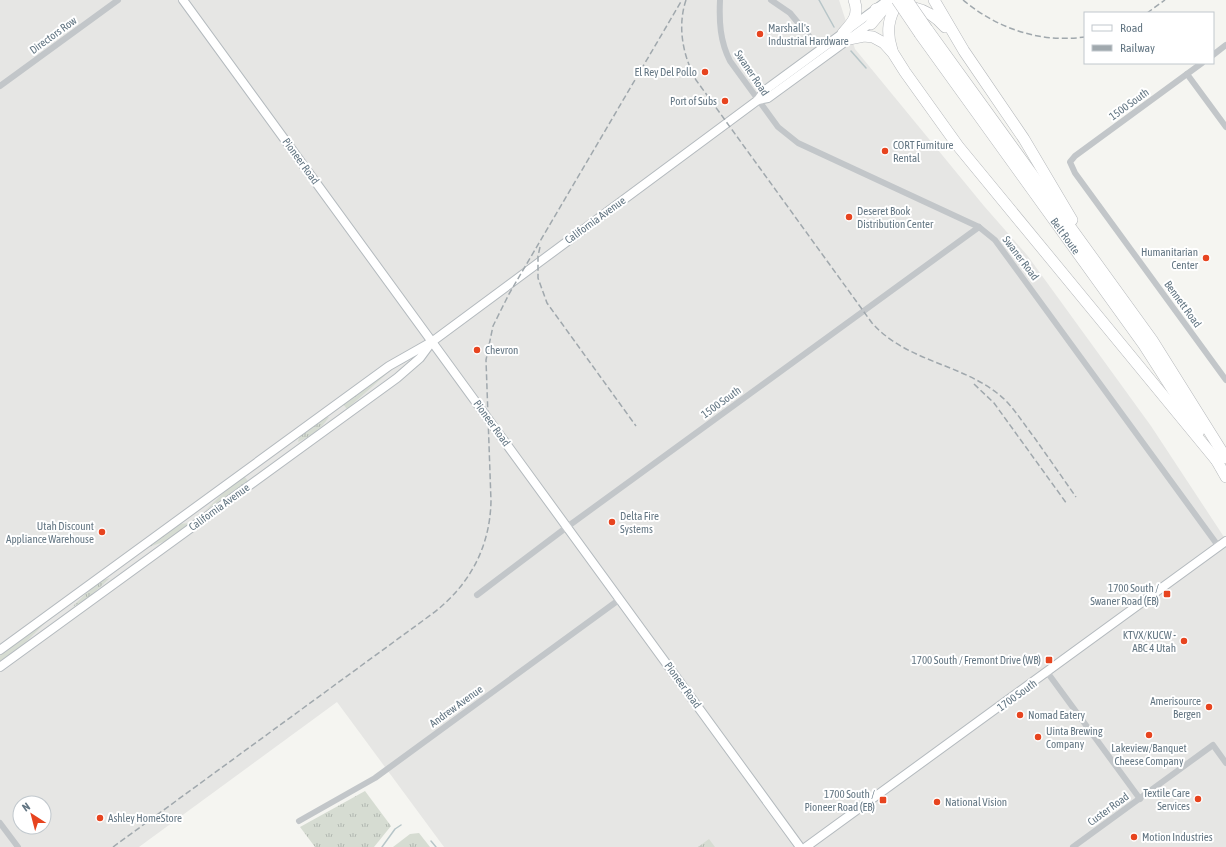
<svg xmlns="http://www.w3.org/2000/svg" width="1226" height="847" font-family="'Asap Condensed',sans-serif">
<defs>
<pattern id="grass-tufts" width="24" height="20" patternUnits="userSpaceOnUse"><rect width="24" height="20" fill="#d6dcd2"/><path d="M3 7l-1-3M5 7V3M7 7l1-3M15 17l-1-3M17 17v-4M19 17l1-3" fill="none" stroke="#b1b7b0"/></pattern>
</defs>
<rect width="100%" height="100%" fill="#f5f5f1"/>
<path fill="#e6e6e4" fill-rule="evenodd" d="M0,0H839L855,49L984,206L1027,255L1151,426L1226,540V847H444L337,702L139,847H0ZM20,803H44V827H20Z"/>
<g fill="url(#grass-tufts)">
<path d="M390,369L391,370L347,409L342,403Z"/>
<path d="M329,417C321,429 311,436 298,442C299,432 319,418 329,417Z"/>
<path d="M244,476L248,481L205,511L232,484Z"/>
<path d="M190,523L166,541L143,549L178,524Z"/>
<path d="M110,578L87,599L72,607L99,581Z"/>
<path d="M48,620L18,650L0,662V655Z"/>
<path d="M365,791L391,826L374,847H315L300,827Z"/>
<path d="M419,833L430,847H393L410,834Z"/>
<path d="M709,839L715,847H698Z"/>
</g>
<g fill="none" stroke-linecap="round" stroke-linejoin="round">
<g stroke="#b7c5c8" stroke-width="1.5">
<path d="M819,0L834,27"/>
<path d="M851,51L866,68"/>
<path d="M431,841L436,847"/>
<path d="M382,847L395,829L401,825"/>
</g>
<defs>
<g id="secondary">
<path d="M183,0L800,847"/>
<path d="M758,100L768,98L875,20"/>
<path d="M0,650L389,366L433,341L758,100L764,91L888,0"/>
<path d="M0,667L397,378L420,358L431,343"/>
<path d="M806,847L1226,541"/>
</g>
<g id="highway">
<path d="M934,0L964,51L1024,139L1072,220"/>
<path d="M876,9C903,3 926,5 945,27"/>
<path d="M871,24L886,6"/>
<path d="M927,29L1152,340L1226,458"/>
<path d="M843,33C852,23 860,15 854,0"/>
<path id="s1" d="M920,34L1144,345L1199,431"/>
<path d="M849,39L864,36L873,37L884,43L893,53L905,72L958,146L1217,461"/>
<path d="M892,50C886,32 888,18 898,2"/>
<path d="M1214,456L1226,477"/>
</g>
</defs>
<use href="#secondary" stroke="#b4babe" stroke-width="10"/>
<use href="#highway" stroke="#b5b8bb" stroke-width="12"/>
<g stroke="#c2c6c9" stroke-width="6">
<path d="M720,0C719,22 720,41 730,61L778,127L798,143L979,227L995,240L1219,547"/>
<path d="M771,0L790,13L809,36"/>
<path d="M1213,55L1226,45"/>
<path d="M1202,63L1075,156L1070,162L1075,173L1226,380"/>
<path d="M1187,74L1226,127"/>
<path d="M0,86L118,0"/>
<path d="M477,595L567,527L979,227"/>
<path d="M1047,672L1140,799"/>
<path d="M299,821L375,778L620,599"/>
<path d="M0,823L18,847"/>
<path d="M1073,847L1213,745L1226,763"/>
</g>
<use href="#secondary" stroke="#fff" stroke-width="8"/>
<use href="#highway" stroke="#fff" stroke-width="11"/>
<g stroke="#a0a8ad" stroke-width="1.5" stroke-dasharray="6 3" stroke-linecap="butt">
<path d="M686,0C677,27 683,56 696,80L872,323C906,361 958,363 997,393C1012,404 1022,422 1034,437C1048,457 1062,477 1076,497"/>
<path d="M963,0C998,29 1040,43 1085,37"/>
<path d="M1147,13L1165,0"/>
<path d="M540,247L538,256V278L547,303L636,426"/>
<path d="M974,384L994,403L1067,504"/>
<path d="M113,847L432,614C469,586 490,548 491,501L486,360L493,326L509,294L682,0"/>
</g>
<defs>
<g id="highway-bridge">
<path d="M897,0L920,34"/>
<path d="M907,0L927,29"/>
</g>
</defs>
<use href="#highway-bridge" stroke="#b5b8bb" stroke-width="12" stroke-linecap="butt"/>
<use href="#highway-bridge" stroke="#fff" stroke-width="11"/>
</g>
<g fill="#e7441f" stroke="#fff" stroke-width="1.5">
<circle cx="760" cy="34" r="4"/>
<circle cx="705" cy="72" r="4"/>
<circle cx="725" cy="101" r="4"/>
<circle cx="885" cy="151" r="4"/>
<circle cx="849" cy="217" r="4"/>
<circle cx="1206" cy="258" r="4"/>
<circle cx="477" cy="350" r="4"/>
<circle cx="612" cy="522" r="4"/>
<circle cx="102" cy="532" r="4"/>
<rect x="1163" y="590" width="8" height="8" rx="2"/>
<circle cx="1184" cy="641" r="4"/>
<rect x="1045" y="656" width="8" height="8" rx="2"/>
<circle cx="1209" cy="707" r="4"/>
<circle cx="1020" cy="715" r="4"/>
<circle cx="1149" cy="735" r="4"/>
<circle cx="1038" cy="737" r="4"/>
<circle cx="1198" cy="799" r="4"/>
<rect x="879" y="796" width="8" height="8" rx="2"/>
<circle cx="937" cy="802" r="4"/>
<circle cx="100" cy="818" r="4"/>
<circle cx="1134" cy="837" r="4"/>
</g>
<g text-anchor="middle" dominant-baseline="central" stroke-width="4" stroke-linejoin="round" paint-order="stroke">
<g font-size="11" fill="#637683" stroke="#fff" text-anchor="start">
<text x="768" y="28">Marshall's<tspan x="768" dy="13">Industrial Hardware</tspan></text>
<text x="697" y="72" text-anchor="end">El Rey Del Pollo</text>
<text x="717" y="101" text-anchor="end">Port of Subs</text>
<text x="893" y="145">CORT Furniture<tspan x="893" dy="13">Rental</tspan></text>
<text x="857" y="211">Deseret Book<tspan x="857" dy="13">Distribution Center</tspan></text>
<text x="1198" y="252" text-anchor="end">Humanitarian<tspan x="1198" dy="13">Center</tspan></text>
<text x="485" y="350">Chevron</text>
<text x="620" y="516">Delta Fire<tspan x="620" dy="13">Systems</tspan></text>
<text x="94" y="526" text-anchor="end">Utah Discount<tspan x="94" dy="13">Appliance Warehouse</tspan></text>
<text x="1159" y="588" text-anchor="end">1700 South /<tspan x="1159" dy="13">Swaner Road (EB)</tspan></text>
<text x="1176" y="635" text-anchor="end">KTVX/KUCW -<tspan x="1176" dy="13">ABC 4 Utah</tspan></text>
<text x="1041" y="660" text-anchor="end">1700 South / Fremont Drive (WB)</text>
<text x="1201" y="701" text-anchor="end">Amerisource<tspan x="1201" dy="13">Bergen</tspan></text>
<text x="1028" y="715">Nomad Eatery</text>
<text x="1046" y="731">Uinta Brewing<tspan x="1046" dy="13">Company</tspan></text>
<text x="1149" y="748" text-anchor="middle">Lakeview/Banquet<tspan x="1149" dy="13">Cheese Company</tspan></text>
<text x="1190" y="793" text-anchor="end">Textile Care<tspan x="1190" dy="13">Services</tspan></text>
<text x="875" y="794" text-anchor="end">1700 South /<tspan x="875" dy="13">Pioneer Road (EB)</tspan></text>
<text x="945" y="802">National Vision</text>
<text x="108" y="818">Ashley HomeStore</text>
<text x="1142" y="837">Motion Industries</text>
</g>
<g font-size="11" fill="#637683" stroke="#fff">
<text transform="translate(53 35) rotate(-36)">Directors Row</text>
<text transform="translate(752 73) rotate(56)">Swaner Road</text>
<text transform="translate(1129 104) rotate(-36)">1500 South</text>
<text transform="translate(301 161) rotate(54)">Pioneer Road</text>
<text transform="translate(595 220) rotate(-36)">California Avenue</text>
<text stroke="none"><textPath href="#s1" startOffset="249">Belt Route</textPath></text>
<text transform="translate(1021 258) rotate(53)">Swaner Road</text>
<text transform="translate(1183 304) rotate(54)">Bennett Road</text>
<text transform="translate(721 402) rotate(-36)">1500 South</text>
<text transform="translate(492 423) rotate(54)">Pioneer Road</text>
<text transform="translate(219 507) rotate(-36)">California Avenue</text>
<text transform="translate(683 685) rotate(54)">Pioneer Road</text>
<text transform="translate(1017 695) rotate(-36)">1700 South</text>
<text transform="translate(456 706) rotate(-36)">Andrew Avenue</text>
<text transform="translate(1108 809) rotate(-36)">Custer Road</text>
</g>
</g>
<rect x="1084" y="12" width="130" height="52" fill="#ffffff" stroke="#c1c8cd"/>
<rect x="1092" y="25" width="20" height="6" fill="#ffffff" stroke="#c1c8cd"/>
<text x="1120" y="32" font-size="12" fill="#637683">Road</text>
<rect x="1092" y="45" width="20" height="6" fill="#a0a8ad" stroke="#c1c8cd"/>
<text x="1120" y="52" font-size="12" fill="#637683">Railway</text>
<g transform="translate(32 815) rotate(324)"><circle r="19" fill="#ffffff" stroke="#c1c8cd"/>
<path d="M0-3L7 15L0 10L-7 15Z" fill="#e7441f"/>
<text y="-6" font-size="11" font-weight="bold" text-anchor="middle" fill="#637683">N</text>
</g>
</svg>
